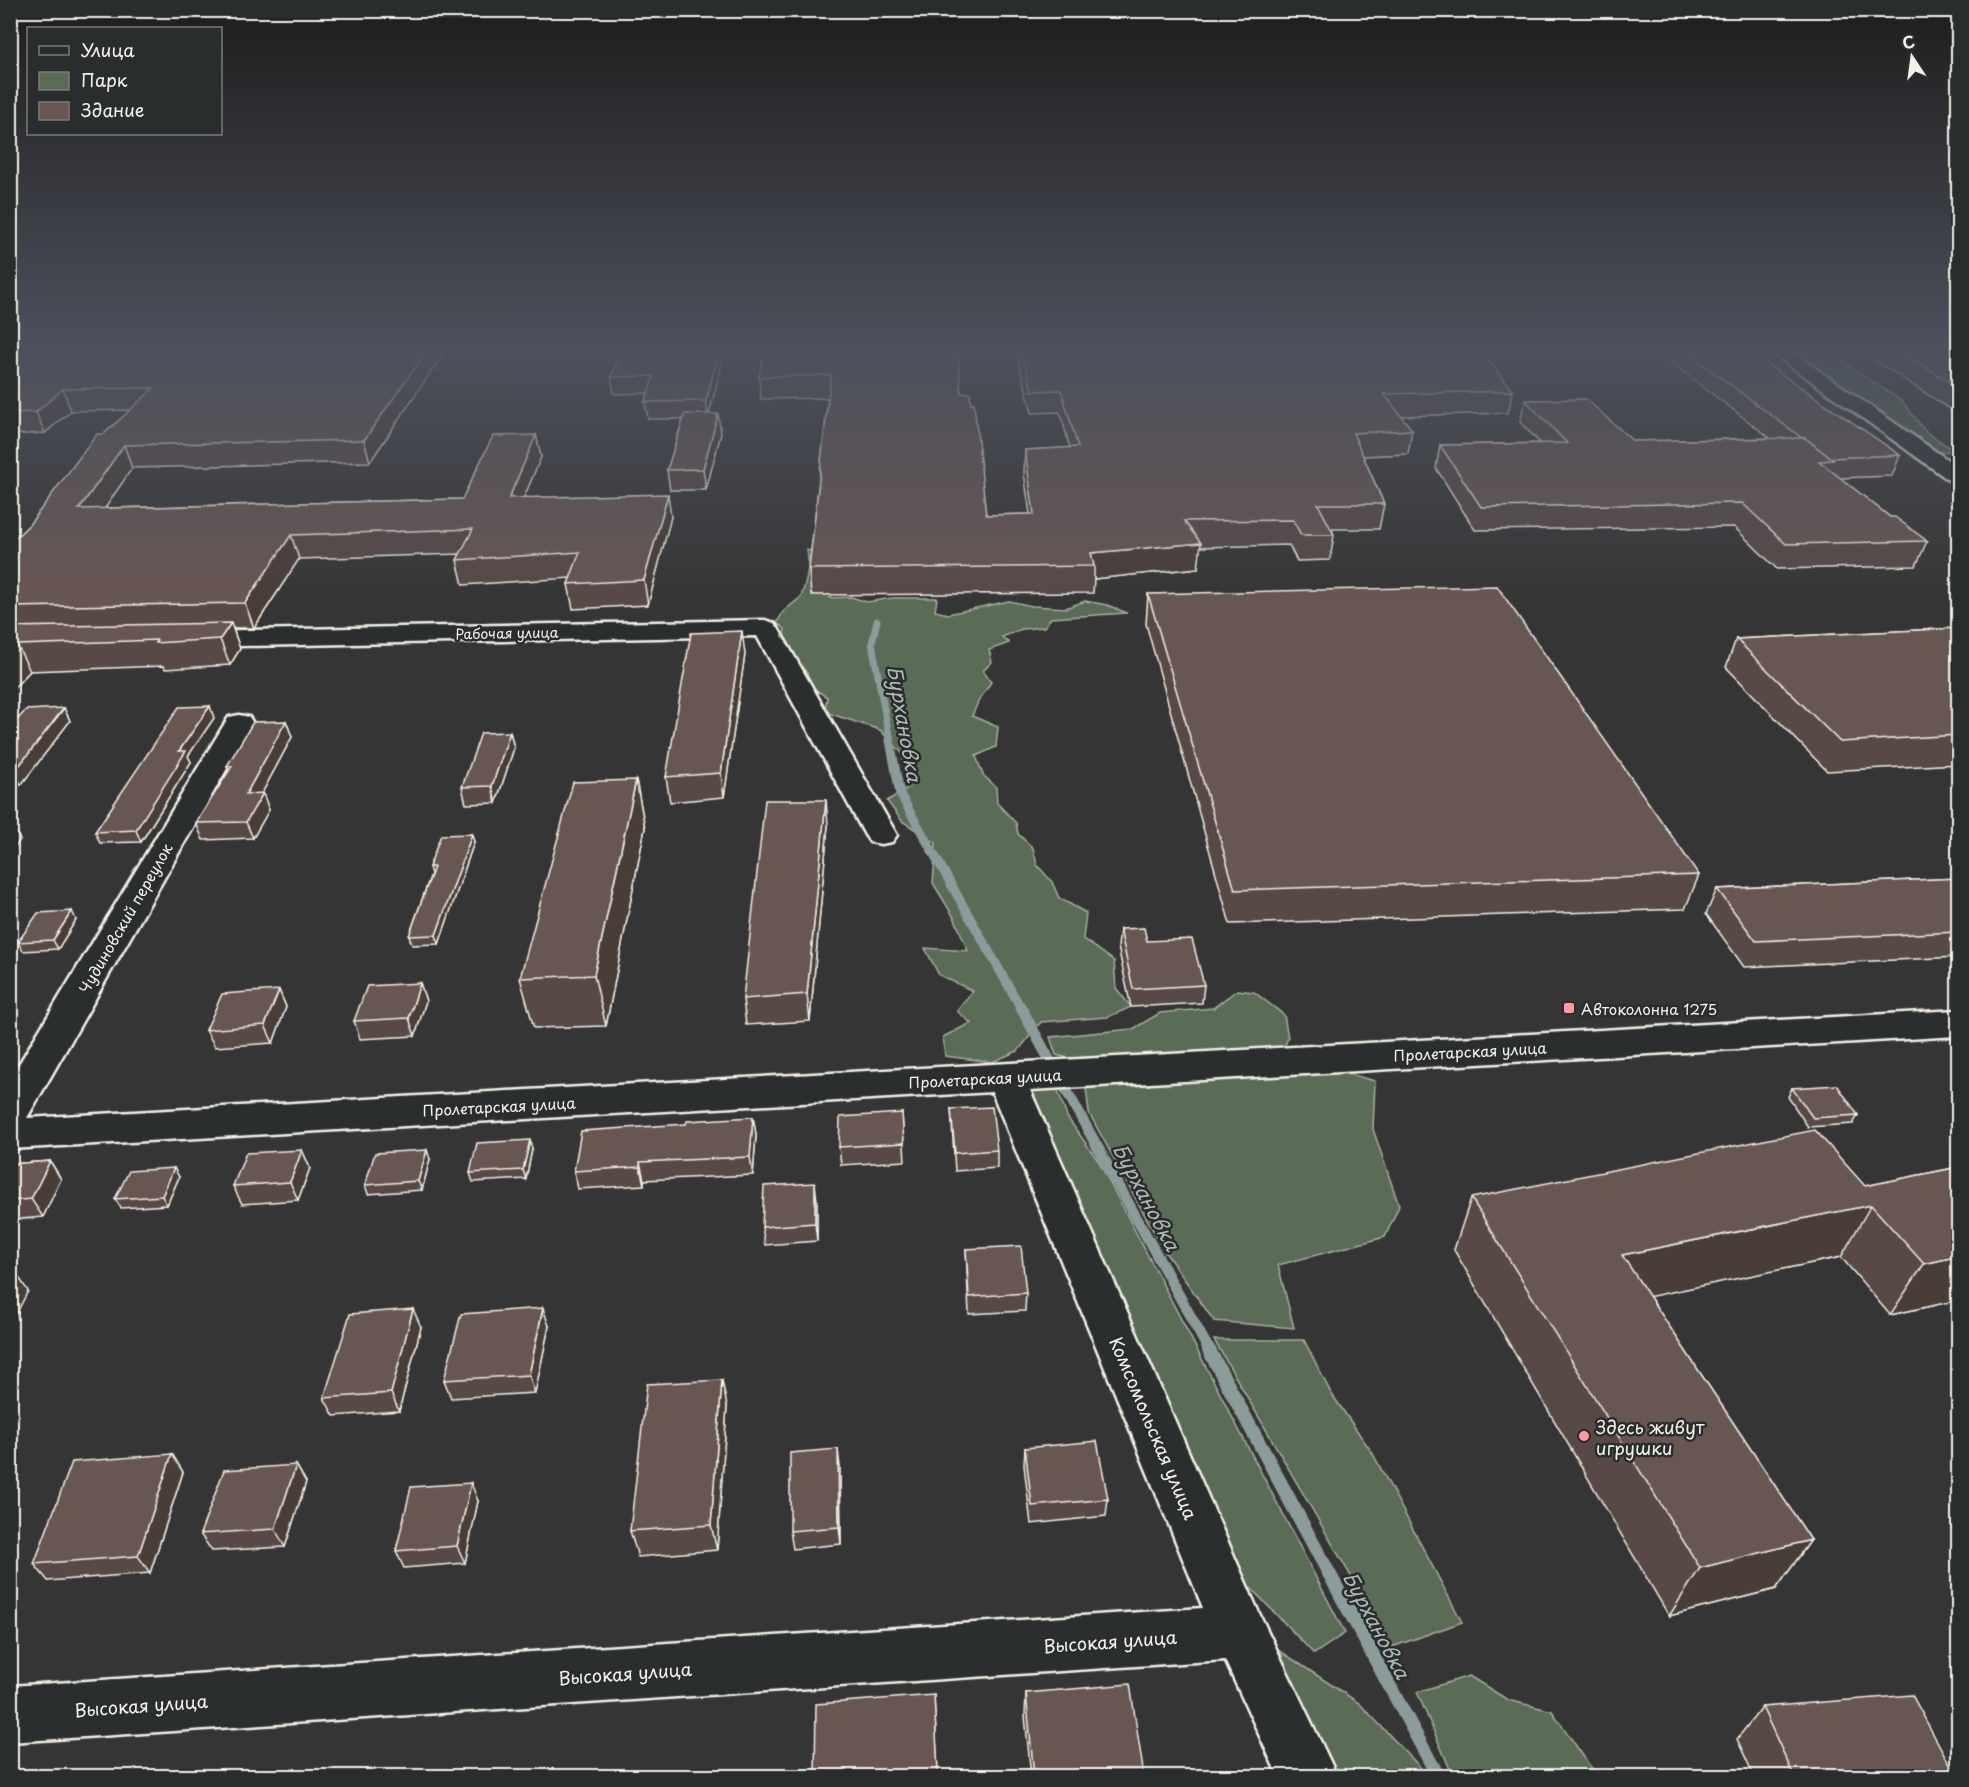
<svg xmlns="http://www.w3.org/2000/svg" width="1969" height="1787" font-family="'Playpen Sans',sans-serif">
<rect width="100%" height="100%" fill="#363535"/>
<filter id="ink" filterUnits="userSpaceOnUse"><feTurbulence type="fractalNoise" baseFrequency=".0167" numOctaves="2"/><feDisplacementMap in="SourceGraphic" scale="12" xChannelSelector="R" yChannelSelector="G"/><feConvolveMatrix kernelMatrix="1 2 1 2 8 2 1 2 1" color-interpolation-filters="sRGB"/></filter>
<g filter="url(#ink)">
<g fill="#5a6c56" stroke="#a7ae9f" stroke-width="1.5">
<path d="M1785,352H1828L1902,401L1926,432L1955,451L1934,452Z"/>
<path d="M807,550L837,559L840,585L830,598L851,597L867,602L893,598H937L935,611L948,614L1009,601L1032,606L1066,608L1085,601L1107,605L1127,613L1051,618L1044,627L1022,629L1002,637L1009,643L989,650L992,662L983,671L991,682L978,702L972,716L998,727L996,747L976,756L983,775L996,787L997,803L1016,823L1018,834L1033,848L1037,865L1052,882L1059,898L1086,913L1083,939L1114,961L1116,988L1131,1007L1108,1017L1041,1022L1018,1051L992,1062L945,1056L943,1037L971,1023L957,1011L973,991L939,975L925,948L968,951L955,919L933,883L936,843L902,821L887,801L909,787L902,753L880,730L825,712L827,697L808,685L807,673C790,663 780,649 785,629L777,623L783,612L801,597C807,581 810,566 807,550Z"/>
<path d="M1237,990L1254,992L1284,1015L1288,1038L1281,1054L1082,1061L1056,1055L1050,1037L1133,1029L1160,1013L1213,1008Z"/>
<path d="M1334,1070L1375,1081L1373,1129L1399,1206L1385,1237L1278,1265L1294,1328L1214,1321L1165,1252L1089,1113L1086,1088L1148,1085L1202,1076Z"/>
<path d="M1055,1082L1067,1117L1099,1162L1345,1633L1314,1654L1248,1585L1208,1531L1023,1083Z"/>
<path d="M1214,1340H1304L1331,1393L1373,1454L1462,1622L1392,1647Z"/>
<path d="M1274,1647L1359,1703L1420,1767L1425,1776H1311L1280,1746Z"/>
<path d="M1469,1676L1508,1700L1552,1711L1597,1776H1453L1417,1692Z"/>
</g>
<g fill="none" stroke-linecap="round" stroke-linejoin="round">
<path stroke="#8c9c9b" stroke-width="7" d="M877,621L872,643L889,736"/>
<path stroke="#8c9c9b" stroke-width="9" d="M889,735L900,794L1021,1008"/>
<path stroke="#8c9c9b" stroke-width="11" d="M1020,1006L1210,1352"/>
<path stroke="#8c9c9b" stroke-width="14" d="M1209,1350L1438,1776"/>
<defs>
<g id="minor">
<path d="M765,620L774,623L778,628L897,835L892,842L881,844L870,842L865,835L757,636L192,647L183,644L179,639L183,634L192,631Z"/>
<path d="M239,715L249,717L253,723L27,1118L1958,1010V1036L1030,1090L1259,1613L1337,1776H1278L1225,1660L10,1742V1686L1203,1608L992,1092L10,1149V1079L225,723L229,717Z"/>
</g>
<path id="major" d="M1771,352H1792L1958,467V482L1950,481Z"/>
</defs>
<use href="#minor" stroke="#f4f1e8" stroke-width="5"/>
<use href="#major" stroke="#f4f1e8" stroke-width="5"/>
<use href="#minor" fill="#2a2d2e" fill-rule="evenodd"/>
<use href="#major" fill="#2a2d2e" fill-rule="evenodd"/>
</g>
<g fill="#594a47" stroke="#f4f1e8" stroke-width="1.5">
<path d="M10,352L443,354L370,462L132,468L105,508L462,499L536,435L541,457L524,497L671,517L648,605L573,609L568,584L571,578L463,585L457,560L460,554L299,559L254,628H233L240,649L230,665L165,669L164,666L30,671L10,692V543L29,525L104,434L130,410L71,411L45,433L10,435Z"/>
<path d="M725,352L709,414L721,433L706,490H670L667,470L683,419H648L645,402L648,393L614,394L611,377Z"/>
<path d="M1016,352H1256L1257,354L1513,391L1508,413L1401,416L1412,430L1408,454L1363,456L1384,504L1379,529H1332L1334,535L1330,560L1297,561L1289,545L1200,547L1198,568L1094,579L1093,593L811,595L809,569L828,398L761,399L759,377L943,355L961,393L986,515L1030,514L1024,474L1025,450L1070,448L1060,412L1032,413Z"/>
<path d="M1660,352H1749L1900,455L1892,476L1840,478L1890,517L1927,541L1916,566L1777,569L1734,527L1475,530L1436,468L1440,445L1540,443L1520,422L1525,400L1633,441L1770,438L1660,354Z"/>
<path d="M1862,352H1959V415Z"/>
<path d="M1148,594L1699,875L1685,909L1230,924L1146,624Z"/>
<path d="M1959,628V764L1827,771L1726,667L1736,639Z"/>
<path d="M745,654L724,797L670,802L666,777Z"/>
<path d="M64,708L70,721L21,785H10V728Z"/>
<path d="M214,718L188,756L191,762L141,842L100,843L95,832Z"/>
<path d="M286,721L292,737L262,793L269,810L253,838L203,840L196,823L229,772L227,766Z"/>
<path d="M510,732L514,748L496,803L466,804L462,787Z"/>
<path d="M636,780L645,828L606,1026L534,1028L520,978Z"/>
<path d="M828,825L810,1021L746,1025L743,999Z"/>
<path d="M474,842L439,944L412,945L409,936L431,874L429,867Z"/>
<path d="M1959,878V957L1744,967L1706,914L1717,889Z"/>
<path d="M76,920L58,949L23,951L18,942Z"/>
<path d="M1120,929L1147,941L1204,985L1202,1003L1131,1007L1118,947Z"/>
<path d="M420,983L426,1001L415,1036L360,1039L354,1021Z"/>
<path d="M279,990L286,1007L273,1043L215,1047L206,1030Z"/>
<path d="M1792,1088L1858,1115L1853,1124L1808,1127L1788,1097Z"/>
<path d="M951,1109L997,1150V1168L955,1171Z"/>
<path d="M902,1113L905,1161L841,1165L839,1147Z"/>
<path d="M753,1117L756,1135L753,1175L644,1180V1185L578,1189L574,1171L686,1124Z"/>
<path d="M532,1149L526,1179L473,1182L470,1173Z"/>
<path d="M302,1150L310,1168L298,1200L242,1204L233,1186Z"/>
<path d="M430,1159L422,1190L368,1194L365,1185Z"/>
<path d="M50,1161L61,1179L43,1217L10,1220V1164Z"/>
<path d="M1959,1167V1300L1890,1315L1841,1257L1649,1296L1811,1540L1776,1589L1669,1616L1454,1250L1471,1198L1865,1186Z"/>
<path d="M174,1168L179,1177L167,1205L121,1208L115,1199Z"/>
<path d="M817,1201V1241L765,1245L762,1227Z"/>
<path d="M966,1249L1026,1293L1025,1311L969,1314Z"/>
<path d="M549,1326L535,1393L451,1398L444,1380Z"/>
<path d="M421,1327L399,1411L334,1416L324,1398Z"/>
<path d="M727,1406L717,1550L638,1557L630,1531Z"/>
<path d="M1025,1448L1108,1499L1106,1516L1031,1524L1024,1465Z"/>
<path d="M172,1454L183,1472L150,1573L48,1581L34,1564Z"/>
<path d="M296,1465L306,1482L285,1547L212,1551L200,1534Z"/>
<path d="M840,1467L841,1544L793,1549L790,1531Z"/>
<path d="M478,1501L465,1563L404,1568L396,1551Z"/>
<path d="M1026,1693L1144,1776H1031L1025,1716Z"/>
<path d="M934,1695L938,1776H815Z"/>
<path d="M1762,1707L1956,1776H1754L1737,1739Z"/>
</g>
<g fill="#493c39" stroke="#f4f1e8" stroke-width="1.5">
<path d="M426,352H442L443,354L370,462L364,440Z"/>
<path d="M719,352H725L708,418L706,401Z"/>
<path d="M63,389L71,411L45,433L36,412Z"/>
<path d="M718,414L721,433L706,490L703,469Z"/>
<path d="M536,435L541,457L514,521L509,498Z"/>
<path d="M124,445L132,468L89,532L79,509Z"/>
<path d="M668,494L671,517L648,605L644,580Z"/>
<path d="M291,535L299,559L254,628L245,603Z"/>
<path d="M1201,543L1198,568L1094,579V566L1091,553Z"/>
<path d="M231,623L240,649L230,665L220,639Z"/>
<path d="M742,631L745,654L724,797L721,773Z"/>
<path d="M17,645L30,671L10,692V652Z"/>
<path d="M210,706L214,718L188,756L191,762L141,842L136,830L179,751Z"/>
<path d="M64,708L70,721L21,785L15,771Z"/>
<path d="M286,721L292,737L254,808L263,793L269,810L253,838L246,822V794Z"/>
<path d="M510,732L514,748L496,803L492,786Z"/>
<path d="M636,780L645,828L606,1026L594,975Z"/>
<path d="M826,800L828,825L810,1021L807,994Z"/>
<path d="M12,823L20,840L10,854V824Z"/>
<path d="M472,834L474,842L439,944L436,935Z"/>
<path d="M72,911L76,920L58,949L53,940Z"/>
<path d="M420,983L426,1001L415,1036L409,1018Z"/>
<path d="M279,990L286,1007L273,1043L265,1025Z"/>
<path d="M10,1019L16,1028L10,1036Z"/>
<path d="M753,1117L756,1135L753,1175L750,1157Z"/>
<path d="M530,1140L532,1149L526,1179L523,1170Z"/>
<path d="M302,1150L310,1168L298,1200L290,1182Z"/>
<path d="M427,1150L430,1159L422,1190L418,1181Z"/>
<path d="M50,1161L61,1179L43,1217L31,1199Z"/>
<path d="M640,1162L644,1180V1185L640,1167Z"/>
<path d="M174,1168L179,1177L167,1205L162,1196Z"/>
<path d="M815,1183L817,1201V1241L815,1223Z"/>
<path d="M1871,1205L1841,1257L1599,1307L1622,1255Z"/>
<path d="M1959,1256V1300L1890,1315L1924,1264Z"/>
<path d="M16,1273L28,1291L10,1326V1283Z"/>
<path d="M543,1308L549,1326L535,1393L529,1375Z"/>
<path d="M413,1309L421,1327L399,1411L391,1393Z"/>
<path d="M722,1380L727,1406L717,1550L711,1525Z"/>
<path d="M838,1449L840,1467L841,1544L839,1527Z"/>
<path d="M172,1454L183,1472L150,1573L138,1556Z"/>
<path d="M296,1465L306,1482L285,1547L275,1529Z"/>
<path d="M471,1483L478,1501L465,1563L457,1546Z"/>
<path d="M1811,1540L1776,1589L1669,1616L1700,1568Z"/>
</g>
<g fill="#685652" stroke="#f4f1e8" stroke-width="1.5">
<path d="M10,352H426L364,440L124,445L79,509L462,499L493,436L536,435L509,498L668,494L644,580L568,584L580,552L457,560L473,529L291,535L245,603L10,607V543L29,525L97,434H104L154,388L63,389L36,412L10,413Z"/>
<path d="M622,352H719L706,401L645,402L654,376L611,377Z"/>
<path d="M764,352H942L943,355H958L961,393H970L971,404L974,403L986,515L1034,514L1025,450L1078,447L1061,390L1032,391L1022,352H1256L1257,354L1357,352H1482L1513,391L1384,394L1412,430L1353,433L1384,504H1318L1334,535H1301L1293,520L1184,521L1201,543L1091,553L1094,566L809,569L831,375L759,377Z"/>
<path d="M1686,352H1749L1900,455L1830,458L1805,438H1802Z"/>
<path d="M1901,352H1959V388Z"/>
<path d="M1586,399L1633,441L1805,438L1833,460L1819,461L1890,517H1895L1927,541L1786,544L1742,503L1481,507L1440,445L1567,443L1525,400Z"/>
<path d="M685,414H718L703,469L667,470Z"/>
<path d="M1497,586L1699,875L1235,890L1148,594Z"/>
<path d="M231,623L220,639L155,643L157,640L17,645L10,652V627Z"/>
<path d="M1959,628V735L1840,742L1736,639Z"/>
<path d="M742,631L721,773L666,777L691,633Z"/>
<path d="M210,706L179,751H186L136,830L95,832L179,707Z"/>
<path d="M64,708L15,771H10V728L26,710Z"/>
<path d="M286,721L246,794L263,793L246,822L196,823L232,766H227L253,722Z"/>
<path d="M510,732L492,786L462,787L481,733Z"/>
<path d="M636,780L594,975L520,978L573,782Z"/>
<path d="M765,800H826L807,994L743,999Z"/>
<path d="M472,834L436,935L409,936L434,867H429L441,835Z"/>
<path d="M1959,878V932L1756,941L1717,889Z"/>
<path d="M72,911L53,940L18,942L38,913Z"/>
<path d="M1144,928L1147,941L1192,939L1204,985L1133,989L1120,929Z"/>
<path d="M420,983L409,1018L354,1021L367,986Z"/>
<path d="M279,990L265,1025L206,1030L222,994Z"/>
<path d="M1837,1085L1858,1115L1813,1118L1792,1088Z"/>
<path d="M992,1107L997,1150L955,1153L951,1109Z"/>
<path d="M902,1113L904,1143L839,1147L840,1117Z"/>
<path d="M753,1117L750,1157L640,1162V1167L574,1171L581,1131L686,1124L687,1121Z"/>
<path d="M1815,1130L1865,1186L1959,1167V1256L1924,1264L1871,1205L1622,1255L1811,1540L1700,1568L1471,1198Z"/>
<path d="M530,1140L523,1170L470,1173L477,1143Z"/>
<path d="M302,1150L290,1182L233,1186L246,1153Z"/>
<path d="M427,1150L418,1181L365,1185L375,1153Z"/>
<path d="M50,1161L31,1199L10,1201V1164Z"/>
<path d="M174,1168L162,1196L115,1199L129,1171Z"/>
<path d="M815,1183V1223L762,1227L764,1186Z"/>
<path d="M1021,1246L1026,1293L969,1297L966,1249Z"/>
<path d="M10,1273H16L10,1283Z"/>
<path d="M543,1308L529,1375L444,1380L461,1314Z"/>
<path d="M413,1309L391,1393L324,1398L350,1314Z"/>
<path d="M722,1380L711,1525L630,1531L647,1384Z"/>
<path d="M1097,1441L1108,1499L1032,1506L1025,1448Z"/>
<path d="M838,1449L839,1527L790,1531V1453Z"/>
<path d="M172,1454L138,1556L34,1564L72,1462Z"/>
<path d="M296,1465L275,1529L200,1534L224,1470Z"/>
<path d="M471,1483L457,1546L396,1551L411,1487Z"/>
<path d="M1130,1684L1144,1776H1034L1026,1693Z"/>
<path d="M934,1695L938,1772L878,1776H815L816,1704Z"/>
<path d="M1912,1695L1956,1776H1794L1762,1707Z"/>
</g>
</g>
<linearGradient id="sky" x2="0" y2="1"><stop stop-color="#1e1d1d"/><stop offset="0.58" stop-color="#4c515c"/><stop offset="1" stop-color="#4c515c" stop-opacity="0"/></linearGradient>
<rect width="1969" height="602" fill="url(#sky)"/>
<g fill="#ff9aa2" stroke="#2a2d2e" stroke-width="2">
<rect x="1563" y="1002" width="12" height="12" rx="3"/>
<circle cx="1584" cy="1436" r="6"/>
</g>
<g text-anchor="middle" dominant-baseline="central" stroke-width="5" stroke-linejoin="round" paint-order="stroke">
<g font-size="14" fill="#f4f1e8" stroke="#2a2d2e">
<text transform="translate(507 633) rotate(-1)">Рабочая улица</text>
</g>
<g font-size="15" fill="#f4f1e8" stroke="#2a2d2e">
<text transform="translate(125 918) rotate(-60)">Чудиновский переулок</text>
<text transform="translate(1470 1051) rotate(-3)">Пролетарская улица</text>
<text transform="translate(985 1078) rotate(-3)">Пролетарская улица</text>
<text transform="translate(499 1106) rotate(-3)">Пролетарская улица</text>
</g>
<g font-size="15" fill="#f4f1e8" stroke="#2a2d2e" text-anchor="start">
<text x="1581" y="1008">Автоколонна 1275</text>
</g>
<g font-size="18" fill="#f4f1e8" stroke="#2a2d2e" text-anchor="start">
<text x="1596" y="1426">Здесь живут<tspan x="1596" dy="21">игрушки</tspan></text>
</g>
<g font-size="18" fill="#f4f1e8" stroke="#2a2d2e">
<text transform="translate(1154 1428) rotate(67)">Комсомольская улица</text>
<text transform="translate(1110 1641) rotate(-4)">Высокая улица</text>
<text transform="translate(625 1673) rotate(-4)">Высокая улица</text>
<text transform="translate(141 1705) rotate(-4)">Высокая улица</text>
</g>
<g font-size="20" font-style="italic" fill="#aeb9b5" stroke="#2a2d2e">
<text transform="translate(905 724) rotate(80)">Бурхановка</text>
<text transform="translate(1147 1197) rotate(62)">Бурхановка</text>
<text transform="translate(1377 1625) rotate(62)">Бурхановка</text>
</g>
</g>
<rect width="1969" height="1787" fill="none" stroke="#2a2d2e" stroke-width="36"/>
<rect x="18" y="18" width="1933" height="1751" fill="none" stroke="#f4f1e8" stroke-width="2" filter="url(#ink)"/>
<rect x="27" y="27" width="195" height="108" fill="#2a2d2e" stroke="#7b7b78" stroke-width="1.5"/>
<rect x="39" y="46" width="30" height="9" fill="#2a2d2e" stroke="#7b7b78" stroke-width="1.5"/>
<text x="81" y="57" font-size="18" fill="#f4f1e8">Улица</text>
<rect x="39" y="72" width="30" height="18" fill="#5a6c56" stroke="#7b7b78" stroke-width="1.5"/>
<text x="81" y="87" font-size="18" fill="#f4f1e8">Парк</text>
<rect x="39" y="102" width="30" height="18" fill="#685652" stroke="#7b7b78" stroke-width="1.5"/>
<text x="81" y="117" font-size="18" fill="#f4f1e8">Здание</text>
<g transform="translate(1912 57) rotate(347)" stroke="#2a2d2e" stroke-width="4.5" paint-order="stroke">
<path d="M0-4.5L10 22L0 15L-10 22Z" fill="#f4f1e8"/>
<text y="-9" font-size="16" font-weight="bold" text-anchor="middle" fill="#f4f1e8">С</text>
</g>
</svg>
